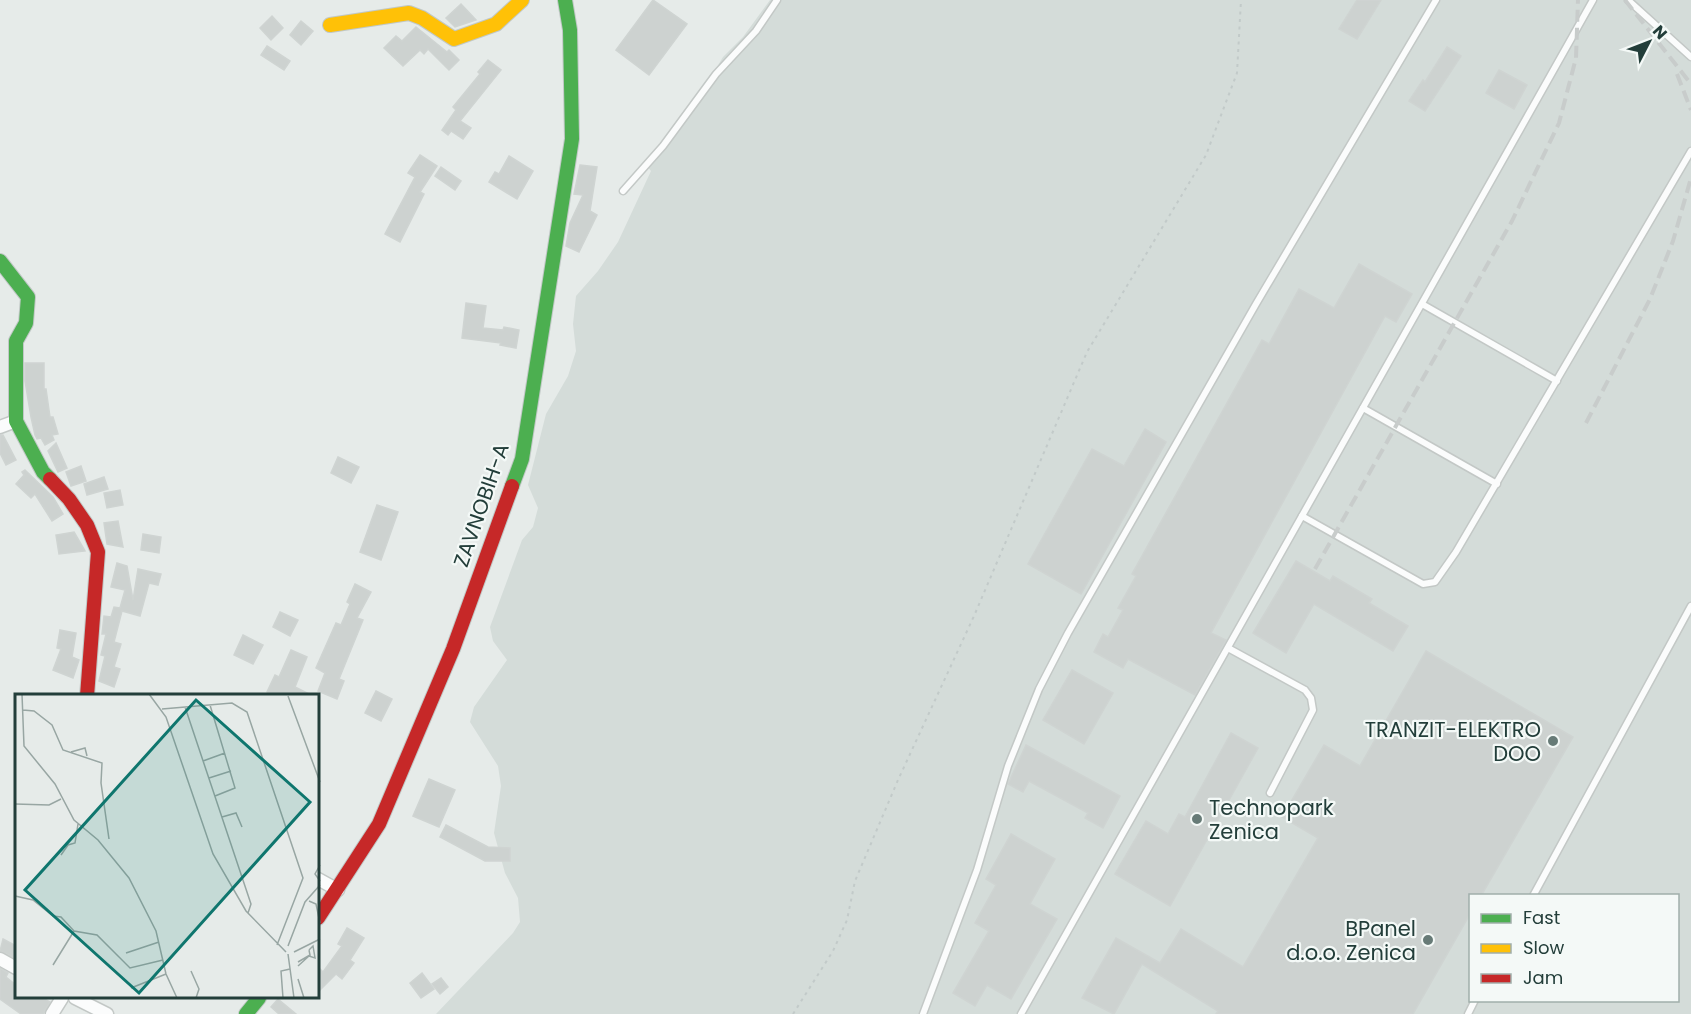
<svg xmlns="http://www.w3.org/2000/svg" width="1691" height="1014" font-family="Poppins,sans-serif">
<rect width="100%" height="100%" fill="#e6ebe9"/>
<path fill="#d4dcd9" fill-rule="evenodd" d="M770,0H1691V1014H436L513,933L520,922L518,898L505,873L494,833L501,786L498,766L470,722L474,707L507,660L493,641L490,627L522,540L533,527L538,508L528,485L546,414L568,376L576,351L573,324L576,296L598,271L618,242L651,171L645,164L708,82L723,57L743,37ZM1470,896H1678V1000H1470Z"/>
<g fill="#cdd2d0" stroke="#cfd4d2" stroke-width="1.5">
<path d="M653,0L687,24L649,75L616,50Z"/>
<path d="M1357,0H1381L1357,39L1339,29Z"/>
<path d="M461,4L476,20L455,27L446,18Z"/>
<path d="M272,16L283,28L271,40L260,28Z"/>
<path d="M301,21L313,31L301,45L290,35Z"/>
<path d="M416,27L447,52L449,50L459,60L449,70L428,49L424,54L420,50L403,66L384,48L396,36L402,41Z"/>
<path d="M267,46L290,61L284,70L261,55Z"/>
<path d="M1447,47L1461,56L1425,111L1409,101L1423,80L1425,82Z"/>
<path d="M488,60L501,70L460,121L471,128L463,139L451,131L448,135L442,130L456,110L453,107L480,74L478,72Z"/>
<path d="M1499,70L1527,85L1514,109L1486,93Z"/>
<path d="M420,155L437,166L420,192L424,194L400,242L385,234L415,177L408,173Z"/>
<path d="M509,156L533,171L517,199L489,182L495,172L499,174Z"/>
<path d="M580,165L597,167L590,211L597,215L579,252L566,246L570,223L583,195L574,194Z"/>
<path d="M441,167L461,181L455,190L435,176Z"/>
<path d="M1359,264L1412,294L1396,322L1385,316L1211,633L1226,640L1195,695L1128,659L1123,668L1094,652L1103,634L1108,637L1123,610L1118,608L1136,576L1132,574L1262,340L1269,344L1299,289L1334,308Z"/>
<path d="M466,303L486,306L483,328L503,330L504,327L519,330L516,348L500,345L501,343L462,338Z"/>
<path d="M25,363H44V389H46L50,417H53L58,434L52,435L54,440L45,445L41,438L37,439L35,435L31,417L25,381Z"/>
<path d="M1145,429L1166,442L1081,594L1028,564L1092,449L1124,466Z"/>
<path d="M0,435H3L16,460L6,465L0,453Z"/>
<path d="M56,443L67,468L58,472L48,451Z"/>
<path d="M338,457L359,467L351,483L331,473Z"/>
<path d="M81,466L86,481L71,486L66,472Z"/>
<path d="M25,470L53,497L63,514L52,521L35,494L31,498L16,484L24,475L22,472Z"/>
<path d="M104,477L108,489L87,495L84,484Z"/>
<path d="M120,490L123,505L107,508L104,493Z"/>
<path d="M377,505L398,512L381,560L360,552Z"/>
<path d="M118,521L123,547L107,544L104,523Z"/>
<path d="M74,532L85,551L59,554L56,535Z"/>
<path d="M143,534L161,537L159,553L141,550Z"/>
<path d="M1296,561L1330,581L1333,576L1372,599L1369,603L1408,626L1393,651L1314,604L1286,653L1253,633Z"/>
<path d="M117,563L127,566L133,600L138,569L161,574L158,585L149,583L140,616L122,611L114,642L121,644L114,667L120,669L114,687L99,681L105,656L101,655L106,634H102L104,616L111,617L114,607L120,608L125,590L111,587Z"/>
<path d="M355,584L371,592L357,618L363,620L339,679L344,681L337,699L318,691L325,673L316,668L336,623L341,625L350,604L347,602Z"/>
<path d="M280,612L298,620L290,636L273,627Z"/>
<path d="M60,630L76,633L72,657L79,660L73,678L53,670L61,649L57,648Z"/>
<path d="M243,635L263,645L253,664L234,655Z"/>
<path d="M291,650L307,657L295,687L313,696H275L267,692L275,675L279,677Z"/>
<path d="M1426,651L1573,737L1481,896H1470V914L1413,1014H1216L1218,1011L1142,964L1114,1014L1082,998L1116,938L1160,963L1181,929L1243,967L1318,838L1282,817L1324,745L1360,766Z"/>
<path d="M1072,670L1113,693L1084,744L1043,720Z"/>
<path d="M376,691L392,699L381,721L365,713Z"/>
<path d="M1231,733L1258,748L1170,906L1115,874L1146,821L1168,834L1179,814L1185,817Z"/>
<path d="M1026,745L1120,796L1103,828L1085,818L1088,813L1029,781L1023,792L1008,784Z"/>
<path d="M429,779L455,790L439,827L413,816Z"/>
<path d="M446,825L488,847L510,848V861H485L440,837Z"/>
<path d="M1011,834L1055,859L1030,904L1057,919L1011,999L987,985L975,1006L953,993L989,931L975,923L996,885L986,879Z"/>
<path d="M347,928L364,938L350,960L354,963L342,979L336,974L318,992V967L323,972L342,946L338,944Z"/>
<path d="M3,939L16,946L15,958L0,951Z"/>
<path d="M0,968L8,973L6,977L16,985V998H43L50,1002L43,1014H21L0,999Z"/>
<path d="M422,973L434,989L421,998L410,983Z"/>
<path d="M441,978L448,987L440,994L432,984Z"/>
<path d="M278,999L296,1014H279L271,1007Z"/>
</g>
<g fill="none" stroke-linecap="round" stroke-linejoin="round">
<defs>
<g id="lane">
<path d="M1628,0L1691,57"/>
<path d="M623,191L663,146L716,74L756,31L777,0"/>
<path d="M1422,304L1557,381"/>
<path d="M1363,408L1497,484"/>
<path d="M1302,516L1423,584L1435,582L1456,552L1691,151"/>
<path d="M1228,648L1305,690L1311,698L1313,710L1270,793"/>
<path d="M1533,896L1691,606"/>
<path d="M923,1014L977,870L1008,766L1039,689L1068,633L1256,304L1436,0"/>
<path d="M1021,1014L1593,0"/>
<path d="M1468,1014L1475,1000"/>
</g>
<g id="street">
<path d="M0,427L16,421"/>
<path d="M318,879L338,890"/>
<path d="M0,959L16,968"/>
<path d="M75,998L107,1014"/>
<path d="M52,1014L62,998"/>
</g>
<g id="fast">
<path d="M0,261L28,297L26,323L16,341V421L43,472L50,479"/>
<path d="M512,486L522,459L572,139L570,30L565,0"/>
<path d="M246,1014L259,998"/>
</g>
<path id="slow" d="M330,25L409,13L422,18L454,39L496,24L522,0"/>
<g id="jam">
<path d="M50,479L69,499L87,525L98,552L87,696"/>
<path d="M318,918L379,824L453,649L512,486"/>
</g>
</defs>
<use href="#lane" stroke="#c3c8c6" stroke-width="9"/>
<use href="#street" stroke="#c3c8c6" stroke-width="15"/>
<use href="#fast" stroke="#c1c8c6" stroke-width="16"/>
<use href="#slow" stroke="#c1c8c6" stroke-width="16"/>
<use href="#jam" stroke="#c1c8c6" stroke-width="16"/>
<path stroke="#c2cac9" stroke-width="2" stroke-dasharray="3 4.5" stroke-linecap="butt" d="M793,1014L833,951L847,920L855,881L898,780L974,616L1087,352L1206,155L1237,73L1241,0"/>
<use href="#lane" stroke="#fbfcfc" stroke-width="6"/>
<use href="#street" stroke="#fbfcfc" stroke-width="12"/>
<use href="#fast" stroke="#4caf50" stroke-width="14"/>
<use href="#slow" stroke="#ffc107" stroke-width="14"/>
<use href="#jam" stroke="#c62828" stroke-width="14"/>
<g stroke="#c8cccb" stroke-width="4" stroke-dasharray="12 6" stroke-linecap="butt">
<path d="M1625,0L1691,84"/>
<path d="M1677,74L1691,110"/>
<path d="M1586,423L1650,299L1673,241L1691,178"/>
<path d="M1315,569L1512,221L1559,123L1576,58L1578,0"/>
</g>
</g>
<g fill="#677b77" stroke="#f4f9f7" stroke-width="2">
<circle cx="1553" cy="741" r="6"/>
<circle cx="1197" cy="819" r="6"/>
<circle cx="1428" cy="940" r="6"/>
</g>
<g text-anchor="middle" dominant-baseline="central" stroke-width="4.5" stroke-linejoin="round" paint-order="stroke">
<g font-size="21" fill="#233e3a" stroke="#f4f9f7">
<text transform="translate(481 505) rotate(-71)">ZAVNOBIH-A</text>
</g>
<g font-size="21" fill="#233e3a" stroke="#f4f9f7" text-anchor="end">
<text x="1541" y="729">TRANZIT-ELEKTRO<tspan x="1541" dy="24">DOO</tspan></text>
<text x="1209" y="807" text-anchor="start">Technopark<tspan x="1209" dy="24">Zenica</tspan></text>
<text x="1416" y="928">BPanel<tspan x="1416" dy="24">d.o.o. Zenica</tspan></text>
</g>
</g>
<g transform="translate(15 694)">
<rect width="304" height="304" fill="#e6ebe9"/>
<path fill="none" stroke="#98a6a3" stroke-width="1.5" d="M7,0L9,52L40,90L59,126L83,146L114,184L141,237L151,280L162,304M134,0L151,23L198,160L231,217L271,258M273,2L305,88M195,11L220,94L200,102M170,13L236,210L233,219M147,15L217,9L232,18L288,184L262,251M8,16L19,17L37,31L48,56L87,69L86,89L94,145M56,58L70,54L72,62M188,67L210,59M194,84L216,77M0,110L34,111L46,105M207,123L221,119L227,133M46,161L53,151L60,149L63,130M305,171L300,180L305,187M0,202L18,206L38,222L46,223L59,237L82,241L115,274L148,266M294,207L301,210L305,229M273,252L290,208L305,191M279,258L305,245M111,259L144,248M273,260L279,304M283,268L295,261L294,256M38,271L59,237M283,272L294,262L300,264L298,252L294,256M176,277L184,295L181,304M283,285L289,304M116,294L151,280M268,304L266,277L275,275"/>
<path fill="#0f766e" fill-opacity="0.15" stroke="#0f766e" stroke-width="3" d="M181,6L295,108L124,299L10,196Z"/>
<rect width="304" height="304" fill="none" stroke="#233e3a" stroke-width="3"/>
</g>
<rect x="1469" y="894" width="210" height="108" fill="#f4f9f7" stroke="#a0aeab" stroke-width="1.5"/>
<rect x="1481" y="914" width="30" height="9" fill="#4caf50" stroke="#a0aeab" stroke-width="1.5"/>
<text x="1523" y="924" font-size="18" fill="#233e3a">Fast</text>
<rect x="1481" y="944" width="30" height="9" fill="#ffc107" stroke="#a0aeab" stroke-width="1.5"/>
<text x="1523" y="954" font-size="18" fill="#233e3a">Slow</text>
<rect x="1481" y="974" width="30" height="9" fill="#c62828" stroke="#a0aeab" stroke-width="1.5"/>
<text x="1523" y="984" font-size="18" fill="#233e3a">Jam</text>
<g transform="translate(1649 42) rotate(48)" stroke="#f4f9f7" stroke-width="4.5" paint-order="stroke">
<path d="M0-4.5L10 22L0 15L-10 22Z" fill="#233e3a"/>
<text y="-9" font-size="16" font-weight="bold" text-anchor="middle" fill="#233e3a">N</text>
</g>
</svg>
